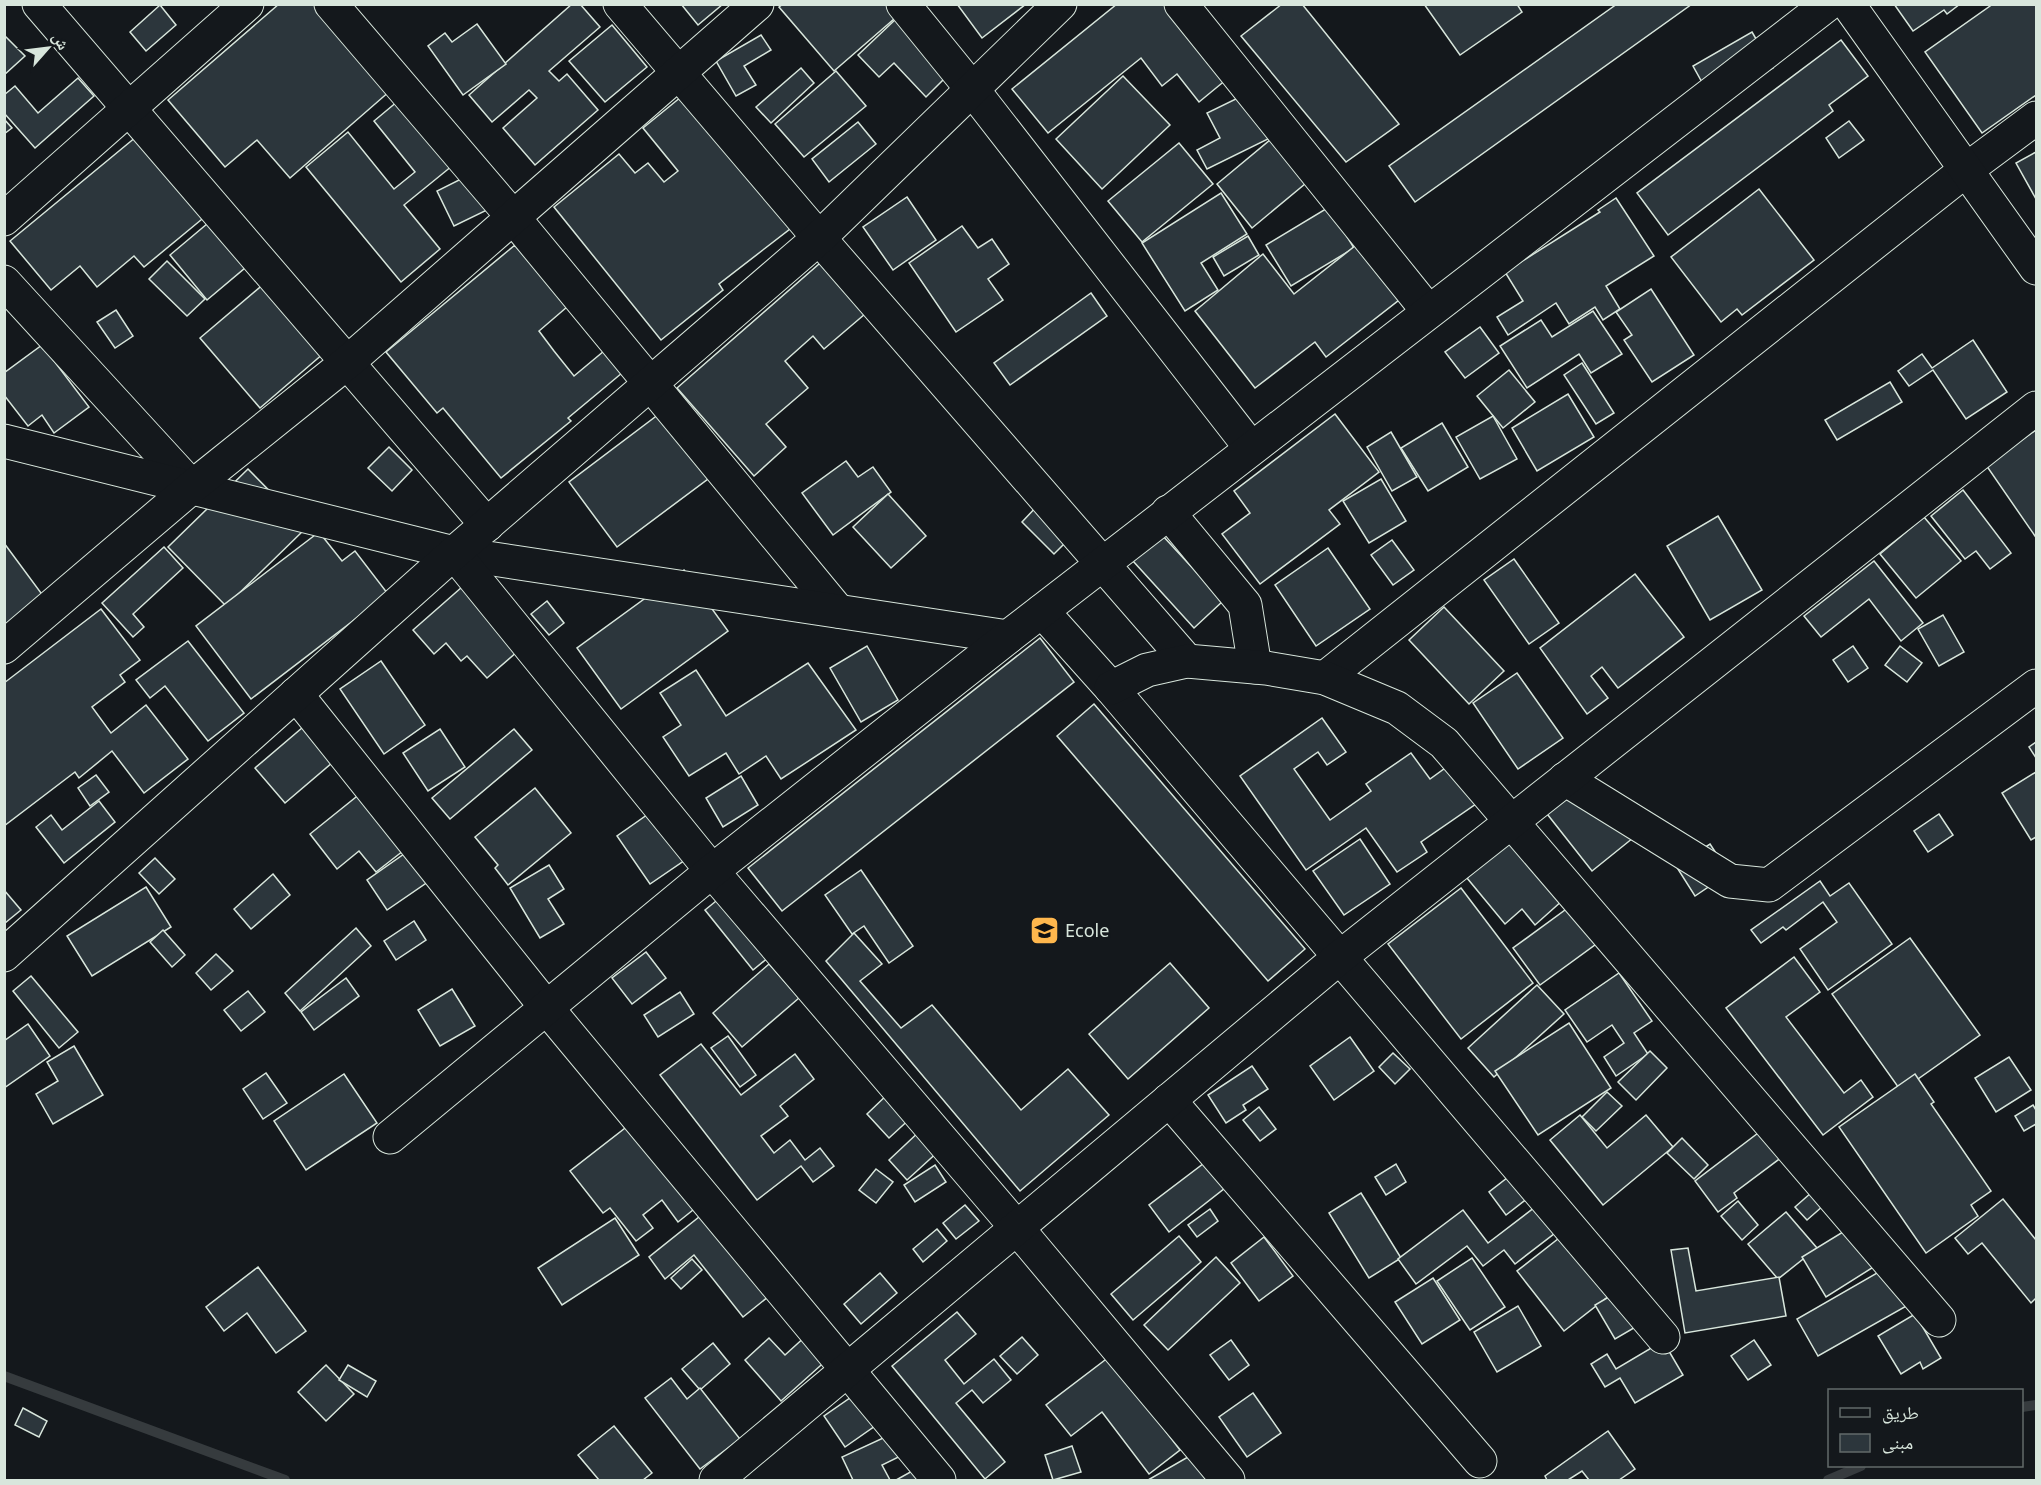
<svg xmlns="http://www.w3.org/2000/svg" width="2041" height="1485" font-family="'Noto Sans','Noto Naskh Arabic',sans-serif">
<rect width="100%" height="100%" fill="#14181c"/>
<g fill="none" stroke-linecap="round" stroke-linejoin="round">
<g stroke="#363b3e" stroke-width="10">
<path d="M4,1376L285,1480"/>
<path d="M2022,1407L2036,1405"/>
<path d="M1828,1480L1861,1466"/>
</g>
</g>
<g fill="#2c363c" stroke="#d8e6dc" stroke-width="1.5">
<path d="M279,4H337L398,84L290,178L257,140L225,167L168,100Z"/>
<path d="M572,4H580L600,27L549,71L559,81L567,74L598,110L535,165L503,128L537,98L529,90L492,122L469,95Z"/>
<path d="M681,4H723L698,25Z"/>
<path d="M783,4H907L909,6L834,71L779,7Z"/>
<path d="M957,4H1026L982,38Z"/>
<path d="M1117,4H1167L1227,79L1199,102L1177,74L1162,86L1141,58L1048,133L1012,89Z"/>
<path d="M1282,4H1302L1399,124L1346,162L1241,36Z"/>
<path d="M1424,4H1517L1522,12L1460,55Z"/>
<path d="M1617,4H1692L1415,202L1389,166Z"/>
<path d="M1894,4H1960L1947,14L1944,10L1913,31Z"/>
<path d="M1993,4H2036V95L1982,133L1925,52Z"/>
<path d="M160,5L176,25L146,51L130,32Z"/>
<path d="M898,17L950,73L926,97L894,63L879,77L858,55Z"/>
<path d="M477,24L506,64L463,95L428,46L445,33L452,42Z"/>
<path d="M612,25L647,67L605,102L569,61Z"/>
<path d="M1752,32L1773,68L1713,102L1693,66Z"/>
<path d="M4,35L25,56L4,75Z"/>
<path d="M761,35L771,50L744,66L756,85L736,96L716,61Z"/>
<path d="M1841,40L1868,76L1829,105L1833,111L1668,235L1637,193Z"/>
<path d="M801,68L814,83L771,123L756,107Z"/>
<path d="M836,71L866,106L804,157L775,124Z"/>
<path d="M1123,76L1170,125L1102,189L1056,139Z"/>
<path d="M78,78L94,96L35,148L4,113V95L15,86L38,113Z"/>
<path d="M692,88L799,222L719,284L723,290L661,340L554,207L619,154L635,173L648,163L664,182L678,171L643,128Z"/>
<path d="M1246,94L1268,139L1207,169L1197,150L1220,138L1207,113Z"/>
<path d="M398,101L452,166L404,205L440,249L401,282L306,167L348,132L394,189L415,172L374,121Z"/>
<path d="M4,119L12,128L4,134Z"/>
<path d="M1849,121L1864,140L1839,158L1826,138Z"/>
<path d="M858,122L876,144L829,182L812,159Z"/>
<path d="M142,132L207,215L144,267L134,256L97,287L80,266L51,290L10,241Z"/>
<path d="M1276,135L1311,179L1252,228L1217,184Z"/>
<path d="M1179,143L1213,184L1142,242L1108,201Z"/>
<path d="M2036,152V199L2016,163Z"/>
<path d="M469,175L487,210L454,226L437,191Z"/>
<path d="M1759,189L1814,260L1742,315L1737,309L1721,322L1671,257Z"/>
<path d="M1221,193L1247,234L1201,263L1218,290L1185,311L1142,243Z"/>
<path d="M907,197L936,240L893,270L863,227Z"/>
<path d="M1616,198L1654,256L1606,286L1620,309L1603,320L1595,307L1569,324L1556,303L1508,335L1497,317L1523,301L1505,272L1600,212L1598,210Z"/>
<path d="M1329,207L1354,248L1291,286L1266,245Z"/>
<path d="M220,213L257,258L207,300L170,255Z"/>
<path d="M962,226L978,248L992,239L1009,264L988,279L1003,300L956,332L909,263Z"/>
<path d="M1248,236L1259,255L1224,276L1213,257Z"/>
<path d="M1365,238L1408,293L1326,357L1315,342L1255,388L1195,311L1263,254L1294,294Z"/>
<path d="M515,245L567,307L539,331L554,351L574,376L604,351L622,373L568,418L571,421L501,478L443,408L437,413L386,352Z"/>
<path d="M827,257L872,308L824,349L813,336L785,361L808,388L766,424L786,447L754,476L677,388Z"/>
<path d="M167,261L205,299L187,316L149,279Z"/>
<path d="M279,271L338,341L260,408L200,338Z"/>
<path d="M1651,289L1694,355L1652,382L1624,340L1632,335L1616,312Z"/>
<path d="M1091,293L1107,316L1010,385L994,363Z"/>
<path d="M116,310L133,336L115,348L97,322Z"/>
<path d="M1593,311L1622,354L1591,373L1579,354L1527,388L1500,346L1541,320L1552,337Z"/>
<path d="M1480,327L1499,353L1465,378L1445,352Z"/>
<path d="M1973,340L2007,392L1966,419L1933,370L1909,386L1898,371L1922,354L1932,368Z"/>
<path d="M42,345L89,407L54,433L42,415L28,426L4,395V373Z"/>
<path d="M1582,363L1614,413L1596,424L1564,375Z"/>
<path d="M1509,370L1535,402L1503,428L1477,396Z"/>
<path d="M1890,382L1902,402L1837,440L1825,420Z"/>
<path d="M1568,394L1594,437L1537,471L1512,428Z"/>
<path d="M667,408L716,473L617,547L569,482Z"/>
<path d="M1335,414L1379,472L1329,510L1340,524L1260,584L1222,534L1250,513L1234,491Z"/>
<path d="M1493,416L1517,459L1480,479L1456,437Z"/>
<path d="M1442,423L1468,467L1428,491L1401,448Z"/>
<path d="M2036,430V535L2035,536L1986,465Z"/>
<path d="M1391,432L1417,477L1392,491L1367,447Z"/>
<path d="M389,447L412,470L392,491L368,468Z"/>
<path d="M846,461L858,477L873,467L891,492L833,535L802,493Z"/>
<path d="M248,469L306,528L226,606L168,547Z"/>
<path d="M1381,479L1406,521L1369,543L1343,501Z"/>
<path d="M1963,490L2011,553L1990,569L1976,551L1965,559L1931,516Z"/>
<path d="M888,494L926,536L891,568L853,527Z"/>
<path d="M1039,504L1071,537L1054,554L1022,522Z"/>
<path d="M1718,516L1762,590L1710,620L1667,546Z"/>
<path d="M1924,517L1961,561L1916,598L1880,554Z"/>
<path d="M319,532L342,561L355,551L388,594L251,699L196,626Z"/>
<path d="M1162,535L1223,601L1194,628L1133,561Z"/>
<path d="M1392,540L1414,570L1393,585L1371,555Z"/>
<path d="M4,543L44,597L4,626Z"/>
<path d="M164,547L183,568L133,614L144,627L133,637L102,603Z"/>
<path d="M1328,548L1370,609L1316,646L1275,585Z"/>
<path d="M1514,559L1559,623L1529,644L1484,580Z"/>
<path d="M1874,561L1923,623L1901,641L1869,599L1821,637L1804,616Z"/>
<path d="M684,570L728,631L621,709L577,648Z"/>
<path d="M1635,574L1684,637L1618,688L1602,667L1591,676L1608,698L1587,714L1540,648Z"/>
<path d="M462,587L518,651L487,678L467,656L461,661L446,643L434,654L413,630Z"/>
<path d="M547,601L564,623L549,635L531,614Z"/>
<path d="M1444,607L1504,671L1469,704L1409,640Z"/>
<path d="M101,609L140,660L120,675L125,682L92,707L111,733L146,705L188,759L144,793L112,751L79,778L75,772L4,826V683Z"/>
<path d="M1943,615L1964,652L1939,666L1918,629Z"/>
<path d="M1040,638L1074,682L782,911L748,868Z"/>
<path d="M188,641L244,713L208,741L165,686L150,698L136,680Z"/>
<path d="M867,646L898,700L861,722L830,668Z"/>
<path d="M1853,646L1868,668L1848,682L1833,660Z"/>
<path d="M1900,646L1922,663L1907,682L1885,665Z"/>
<path d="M381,661L425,725L384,754L340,689Z"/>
<path d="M808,663L856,730L781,779L766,756L739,774L726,753L689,776L663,737L681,725L660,693L696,670L726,716Z"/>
<path d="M1517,673L1563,738L1518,769L1473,703Z"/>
<path d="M1094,704L1305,949L1268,981L1057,736Z"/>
<path d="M316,716L346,751L285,803L255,768Z"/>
<path d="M1322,718L1346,752L1327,765L1318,752L1294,769L1330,820L1371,791L1366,784L1411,753L1430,779L1459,758L1486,797L1421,842L1427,852L1397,872L1366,828L1306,870L1240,776Z"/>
<path d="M440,729L465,767L428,791L403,753Z"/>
<path d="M514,729L532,750L450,819L432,798Z"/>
<path d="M2036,742V758L2029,747Z"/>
<path d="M2036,772V837L2031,840L2002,793Z"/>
<path d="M96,775L109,792L90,806L78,788Z"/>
<path d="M741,776L758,805L723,827L706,798Z"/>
<path d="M1585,777L1633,838L1592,871L1544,810Z"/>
<path d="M371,785L421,837L376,872L359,851L337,869L310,834Z"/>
<path d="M535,788L571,833L508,885L495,868L498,865L475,837Z"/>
<path d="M99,801L115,822L64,863L36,827L51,815L62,830Z"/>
<path d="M654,810L688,858L650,884L617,836Z"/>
<path d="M1939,814L1953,835L1928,852L1914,831Z"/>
<path d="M1360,839L1390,884L1344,915L1313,871Z"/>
<path d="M1511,840L1563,900L1535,925L1522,909L1505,924L1467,878Z"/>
<path d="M1710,844L1729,873L1695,896L1676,866Z"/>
<path d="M414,847L435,877L387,910L367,880Z"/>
<path d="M155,858L175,879L159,894L139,873Z"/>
<path d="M549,865L564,889L548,899L564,924L540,938L510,888Z"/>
<path d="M861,870L913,946L889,963L864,926L852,934L825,895Z"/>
<path d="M273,874L290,895L251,929L234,909Z"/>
<path d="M1820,881L1830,896L1849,883L1892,944L1828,990L1800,949L1837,922L1823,902L1786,930L1783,927L1761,943L1751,930Z"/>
<path d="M146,887L171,927L92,976L67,936Z"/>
<path d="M1461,888L1533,983L1461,1039L1388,944Z"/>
<path d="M4,890L21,910L5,923H4Z"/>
<path d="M721,897L769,957L753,970L705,910Z"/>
<path d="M1576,902L1603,939L1540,985L1513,948Z"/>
<path d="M414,921L426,940L396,960L384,941Z"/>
<path d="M356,928L371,946L300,1011L285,993Z"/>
<path d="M163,930L185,955L172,967L150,942Z"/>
<path d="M854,933L882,964L860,981L901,1028L932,1005L1021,1110L1068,1069L1109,1115L1020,1191L826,961Z"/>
<path d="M1910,938L1980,1035L1901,1091L1832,994Z"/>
<path d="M646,952L666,978L632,1004L612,978Z"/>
<path d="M216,954L233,971L211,990L196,973Z"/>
<path d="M1794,957L1820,992L1786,1017L1844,1093L1861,1080L1873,1097L1823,1135L1726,1008Z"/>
<path d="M1170,963L1209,1008L1128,1079L1089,1034Z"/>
<path d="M769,964L799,998L742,1047L713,1013Z"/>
<path d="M1619,973L1652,1021L1634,1033L1648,1054L1616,1076L1604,1057L1624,1043L1612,1025L1587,1042L1565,1010Z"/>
<path d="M31,976L78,1032L59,1048L13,991Z"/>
<path d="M346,978L359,996L314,1030L301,1012Z"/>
<path d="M1537,985L1564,1014L1494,1077L1468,1048Z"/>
<path d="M452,989L475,1026L440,1046L418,1010Z"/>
<path d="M248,991L265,1012L241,1031L224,1010Z"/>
<path d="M680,992L694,1014L658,1037L644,1015Z"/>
<path d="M1569,1023L1611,1088L1538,1135L1495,1071Z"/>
<path d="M28,1024L50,1056L4,1088V1041Z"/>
<path d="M728,1036L756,1075L740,1087L711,1048Z"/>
<path d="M1350,1037L1374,1071L1334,1100L1310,1066Z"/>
<path d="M701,1044L741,1095L795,1054L814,1079L780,1106L788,1116L761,1136L774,1153L790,1140L805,1160L820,1148L834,1166L813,1182L801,1166L757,1200L660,1075Z"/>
<path d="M74,1046L103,1095L53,1124L36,1094L58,1081L47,1062Z"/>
<path d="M1650,1051L1667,1068L1636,1100L1618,1082Z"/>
<path d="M1393,1053L1410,1069L1395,1084L1379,1067Z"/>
<path d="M2009,1057L2031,1090L1996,1112L1975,1078Z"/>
<path d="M1252,1066L1268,1089L1243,1105L1246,1110L1226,1123L1208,1095Z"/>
<path d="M266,1073L287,1103L263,1119L243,1089Z"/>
<path d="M344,1074L377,1123L306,1170L274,1121Z"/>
<path d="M1915,1074L1934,1102L1931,1104L1991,1191L1971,1205L1978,1216L1926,1253L1839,1127Z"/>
<path d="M892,1090L914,1115L889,1138L867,1114Z"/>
<path d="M1607,1092L1622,1106L1596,1131L1582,1117Z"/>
<path d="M2033,1105L2036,1110V1124L2024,1131L2015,1116Z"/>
<path d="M1259,1107L1276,1129L1260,1141L1243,1120Z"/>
<path d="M1580,1115L1607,1148L1646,1115L1673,1147L1603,1205L1550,1140Z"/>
<path d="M638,1118L703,1202L678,1222L662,1200L643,1215L653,1228L636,1241L610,1208L603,1213L570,1171Z"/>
<path d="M1766,1127L1786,1154L1734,1193L1737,1198L1718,1212L1695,1181Z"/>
<path d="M922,1129L941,1149L907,1180L889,1160Z"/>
<path d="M1682,1138L1708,1165L1694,1179L1667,1153Z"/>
<path d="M1220,1151L1239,1177L1169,1232L1149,1205Z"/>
<path d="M1396,1164L1406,1182L1386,1195L1375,1177Z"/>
<path d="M935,1165L946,1182L915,1202L904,1185Z"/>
<path d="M876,1169L893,1182L876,1203L859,1190Z"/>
<path d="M1516,1171L1533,1194L1506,1215L1489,1192Z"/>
<path d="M1820,1185L1832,1198L1807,1220L1795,1207Z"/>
<path d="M1361,1193L1401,1258L1369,1278L1329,1213Z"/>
<path d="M724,1197L789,1280L743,1317L694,1255L665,1279L649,1257Z"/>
<path d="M2003,1199L2036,1240V1298L2031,1303L1982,1243L1968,1254L1955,1238Z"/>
<path d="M1738,1201L1758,1225L1742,1240L1721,1216Z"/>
<path d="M1539,1204L1559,1230L1515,1264L1504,1250L1483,1266L1467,1246L1416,1284L1398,1259L1463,1210L1488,1243Z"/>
<path d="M965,1205L979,1221L956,1239L943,1223Z"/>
<path d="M1210,1209L1218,1221L1197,1237L1188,1225Z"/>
<path d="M1786,1212L1817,1248L1778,1279L1748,1244Z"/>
<path d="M615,1218L639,1255L562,1305L538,1268Z"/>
<path d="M1851,1227L1875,1266L1826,1297L1802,1257Z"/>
<path d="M937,1229L947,1241L923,1262L913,1249Z"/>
<path d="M1563,1235L1610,1295L1564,1331L1517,1271Z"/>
<path d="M1179,1236L1201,1262L1133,1320L1111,1294Z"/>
<path d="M1264,1237L1293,1276L1259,1301L1231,1263Z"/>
<path d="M1688,1248L1696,1291L1779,1277L1786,1316L1685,1333L1671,1250Z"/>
<path d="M1216,1257L1240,1283L1168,1350L1144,1325Z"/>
<path d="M1472,1258L1505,1307L1470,1330L1437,1281Z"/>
<path d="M692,1259L702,1270L681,1289L671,1278Z"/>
<path d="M1891,1265L1910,1304L1818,1356L1797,1319Z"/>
<path d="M258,1267L306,1331L276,1353L247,1313L224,1331L206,1307Z"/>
<path d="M880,1273L897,1293L861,1324L844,1304Z"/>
<path d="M1433,1278L1460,1320L1422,1344L1395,1302Z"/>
<path d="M1619,1291L1639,1325L1615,1339L1595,1305Z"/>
<path d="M1518,1306L1541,1346L1497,1372L1474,1332Z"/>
<path d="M957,1312L976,1334L945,1360L964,1384L994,1359L1011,1380L983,1403L972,1390L956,1403L1005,1462L985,1479L892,1366Z"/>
<path d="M1915,1314L1941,1358L1923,1369L1920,1362L1901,1374L1878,1336Z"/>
<path d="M818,1325L839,1349L781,1401L745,1360L769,1338L785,1355Z"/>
<path d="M1022,1337L1038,1355L1017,1374L1000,1356Z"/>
<path d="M1231,1340L1249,1365L1229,1380L1210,1355Z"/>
<path d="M1754,1340L1771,1365L1748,1380L1731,1356Z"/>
<path d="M1663,1341L1683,1375L1635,1403L1620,1378L1605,1387L1591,1364L1607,1354L1616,1369Z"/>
<path d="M713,1343L730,1364L700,1390L682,1369Z"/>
<path d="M1109,1357L1180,1450L1149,1474L1102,1412L1071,1436L1046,1405Z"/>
<path d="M326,1365L354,1394L326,1421L298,1392Z"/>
<path d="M348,1365L376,1381L367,1397L339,1380Z"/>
<path d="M671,1378L687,1399L700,1388L740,1439L700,1469L645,1398Z"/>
<path d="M873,1382L895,1412L845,1447L824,1416Z"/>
<path d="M1253,1393L1281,1433L1247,1457L1219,1417Z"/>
<path d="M23,1408L47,1421L39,1437L15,1425Z"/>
<path d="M614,1426L652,1473L643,1480H599L578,1455Z"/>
<path d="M909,1426L919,1447L882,1465L890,1480H853L842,1457Z"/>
<path d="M1608,1431L1635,1469L1619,1480H1589L1582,1471L1568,1480H1547L1545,1476Z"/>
<path d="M1072,1446L1081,1472L1053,1480L1045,1455Z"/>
<path d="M1200,1450L1219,1480H1148Z"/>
<path d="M932,1460L944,1480H896Z"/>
</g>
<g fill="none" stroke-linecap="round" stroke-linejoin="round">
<defs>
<g id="street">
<path d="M39,4L487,525"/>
<path d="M331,4L513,217L838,611"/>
<path d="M620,4L819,238L1187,661"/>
<path d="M903,4L972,89L1251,448"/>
<path d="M1181,4L1428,311"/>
<path d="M4,219L247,4"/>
<path d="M4,282L192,487"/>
<path d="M4,441L454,553L1008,637"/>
<path d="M1168,512L1245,605L1255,667"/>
<path d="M454,553L712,871L1017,1228L1228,1480"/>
<path d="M1042,611L1111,688L1663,1337"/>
<path d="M4,647L192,487L349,361L757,4"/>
<path d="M1325,678L1966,170L2036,118"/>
<path d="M1111,688L1147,670L1187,661L1266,668L1325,678L1397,708L1444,743L1939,1320"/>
<path d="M296,694L546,1007L939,1480"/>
<path d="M1565,779L1730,881L1769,885L2036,686"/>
<path d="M4,955L454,553L819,238L1060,4"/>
<path d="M1169,1100L1480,1461"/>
<path d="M390,1137L712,871L1008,637L1828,4"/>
<path d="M716,1480L1340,957L2036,408"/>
</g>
<path id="secondary" d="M1848,4L2036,268"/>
</defs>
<use href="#street" stroke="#d8e6dc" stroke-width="35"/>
<use href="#secondary" stroke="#d8e6dc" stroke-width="35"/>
<use href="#street" stroke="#14181c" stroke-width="33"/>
<use href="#secondary" stroke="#14181c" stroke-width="33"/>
</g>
<defs>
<symbol id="school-square" viewBox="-11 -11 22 22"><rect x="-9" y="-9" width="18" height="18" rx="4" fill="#ffb74d" stroke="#14181c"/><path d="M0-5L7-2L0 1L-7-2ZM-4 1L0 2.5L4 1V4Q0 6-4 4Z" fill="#111"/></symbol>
</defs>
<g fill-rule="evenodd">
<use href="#school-square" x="1028" y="914" width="33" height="33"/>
</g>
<g text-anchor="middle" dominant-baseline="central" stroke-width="4.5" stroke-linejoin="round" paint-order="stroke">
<g font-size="18" fill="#d8e6dc" stroke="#14181c" text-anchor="start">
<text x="1065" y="930">Ecole</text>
</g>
</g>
<rect width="2041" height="1485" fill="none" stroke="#d8e6dc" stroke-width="12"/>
<rect x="1828" y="1389" width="195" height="78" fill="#14181c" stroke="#626a69" stroke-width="1.5"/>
<rect x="1840" y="1408" width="30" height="9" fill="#14181c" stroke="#626a69" stroke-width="1.5"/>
<text x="1882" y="1419" font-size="18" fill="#d8e6dc">طريق</text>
<rect x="1840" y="1434" width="30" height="18" fill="#2c363c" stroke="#626a69" stroke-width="1.5"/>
<text x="1882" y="1449" font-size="18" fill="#d8e6dc">مبنى</text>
<g transform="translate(48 48) rotate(62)" stroke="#14181c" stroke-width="4.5" paint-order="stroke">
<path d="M0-4.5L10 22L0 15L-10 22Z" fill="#d8e6dc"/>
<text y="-9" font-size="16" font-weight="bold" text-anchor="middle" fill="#d8e6dc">ش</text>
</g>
</svg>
